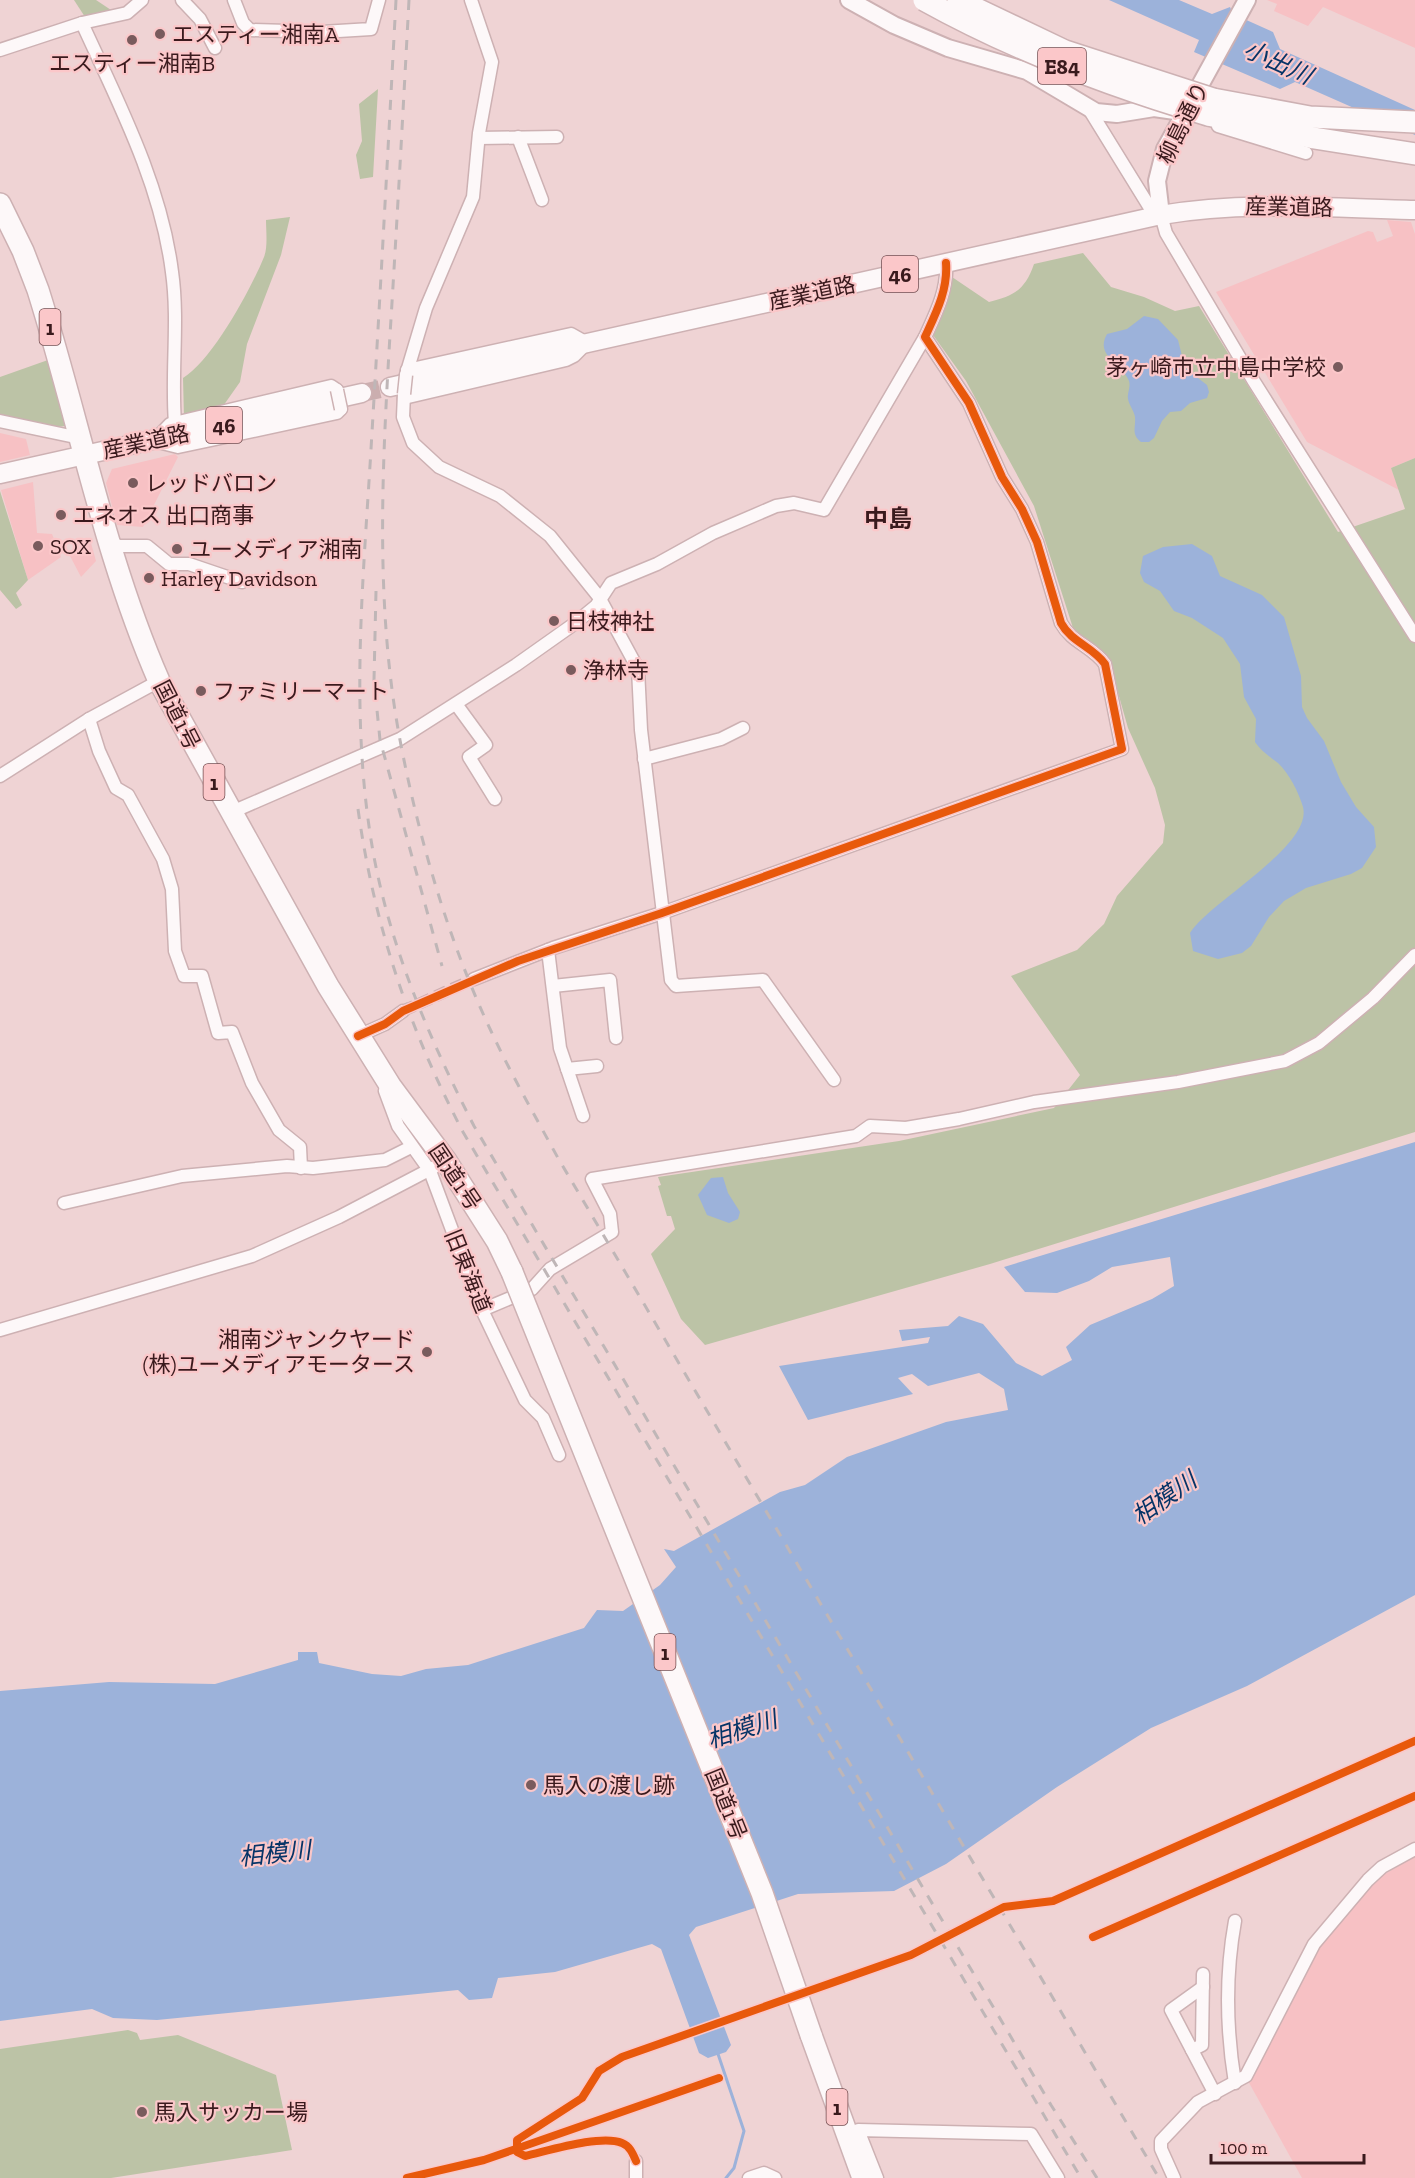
<svg xmlns="http://www.w3.org/2000/svg" width="1415" height="2178" font-family="'Zilla Slab','Noto Sans JP',serif">
<rect width="100%" height="100%" fill="#efd3d4"/>
<g fill="#f7c1c4">
<path d="M1267,0H1415V48L1323,7L1308,26L1274,11L1277,4Z"/>
<path d="M1387,220L1411,222L1415,234V458L1391,468L1399,490L1307,442L1216,292L1368,231L1373,232L1377,242L1393,236Z"/>
<path d="M0,433L26,439L30,455L0,462Z"/>
<path d="M175,454L178,457L143,527L117,525L106,483L112,469Z"/>
<path d="M33,482L37,533L52,534L61,557L28,580L1,490Z"/>
<path d="M91,543L96,561L81,577L69,554Z"/>
<path d="M1415,1855V2178H1302L1248,2081L1309,1955L1379,1878Z"/>
</g>
<g fill="#bcc3a6">
<path d="M74,0H96L114,12L85,17Z"/>
<path d="M378,89L373,177L360,179L356,155L362,141L359,104Z"/>
<path d="M290,217L281,255L247,344L240,382L221,409L184,418L183,378C212,361 251,289 264,257C268,247 266,231 266,220Z"/>
<path d="M1083,253L1111,287L1144,297L1175,311L1199,306L1338,532L1405,509L1391,468L1415,458V1132L990,1264L705,1345L681,1319L651,1254L675,1229L671,1216H667L658,1186L661,1185L658,1177L899,1141L1054,1108L1080,1075L1011,976L1077,950L1104,924L1117,896L1163,843L1165,825L1155,788L1128,728L1109,661L1073,628L1034,506L966,381L933,335L944,310L952,277L989,302C1014,296 1025,290 1034,264Z"/>
<path d="M48,360L66,426L52,427L0,416V377Z"/>
<path d="M0,491L28,580L16,593L22,605L16,609L0,590Z"/>
<path d="M128,2030L137,2033L140,2040L178,2035L276,2075L292,2150L111,2178H0V2049Z"/>
</g>
<g fill="#9cb2da">
<path d="M1109,0H1179L1212,14L1230,7L1233,14L1273,32L1280,49L1415,110V135L1295,82L1280,89L1194,52L1199,40Z"/>
<path d="M1144,316L1158,319L1178,340L1185,368L1207,385L1209,392L1207,398L1190,403L1181,411L1170,412L1162,421L1154,438L1149,442H1141C1131,434 1136,428 1135,417C1134,411 1129,405 1128,399C1127,393 1131,387 1129,381C1123,364 1094,356 1107,334L1127,329Z"/>
<path d="M1192,544L1212,556L1220,576L1262,595L1284,617L1301,676L1302,707L1307,718L1324,741L1341,782L1356,807L1374,827L1376,847L1362,868L1351,874L1306,888L1284,901L1269,917L1251,946L1242,953L1218,959L1193,951L1190,933C1209,902 1313,846 1303,807C1299,793 1289,773 1278,763C1269,756 1261,751 1255,742L1256,719L1244,697L1240,664L1223,638L1192,618L1174,611L1160,591L1144,582L1140,573L1143,556L1163,547Z"/>
<path d="M1415,1142V1595L1247,1686L1151,1728L1057,1787L946,1864L894,1891L798,1894L696,1927L689,1935L731,2045L726,2052L708,2058L699,2053L661,1949L652,1944L555,1972L498,1978L492,1998L469,2000L458,1990L157,2020L113,2018L92,2009L0,2021V1691L109,1682L215,1684L298,1660V1652H317L319,1663L372,1674L401,1676L426,1669L468,1665L584,1628L597,1610L623,1611L660,1585L676,1567L664,1549L674,1551L780,1492L805,1485L847,1457L946,1422L1008,1410L1004,1389L979,1373L928,1386L912,1374L898,1378L913,1394L808,1420L779,1366L928,1343L930,1337L902,1341L899,1330L948,1326L959,1316L983,1324L1016,1363L1042,1376L1072,1360L1066,1347L1090,1325L1152,1299L1174,1286L1170,1257L1112,1267L1089,1281L1057,1293L1025,1292L1004,1267Z"/>
<path d="M723,1177L728,1193L740,1212L738,1219L729,1223L707,1215L698,1195L711,1178Z"/>
</g>
<g fill="none" stroke-linecap="round" stroke-linejoin="round">
<path stroke="#9cb2da" stroke-width="3" d="M717,2051L744,2131L734,2168L726,2178"/>
<path stroke="#cbaeaf" stroke-width="12" stroke-dasharray="12 6" stroke-linecap="butt" d="M403,1011L474,979"/>
<path stroke="#cbaeaf" stroke-width="18" stroke-dasharray="18 9" stroke-linecap="butt" d="M362,393L390,387"/>
<defs>
<g id="street">
<path d="M182,0L200,19L215,48"/>
<path d="M234,0L243,23L250,30L322,32L371,29L379,0"/>
<path d="M82,23C118,102 161,184 172,272C179,321 171,373 175,423"/>
<path d="M0,50L82,23L127,13L142,0"/>
<path d="M1089,109L1155,216"/>
<path d="M1218,126L1306,153"/>
<path d="M518,137L542,200"/>
<path d="M479,138L557,137"/>
<path d="M1161,215L1166,233L1253,380L1415,636"/>
<path d="M406,375L426,308L473,197L479,133L492,62L471,0"/>
<path d="M337,390L331,386L170,424L154,441L178,447L337,413L341,409"/>
<path d="M404,394L403,417L413,443L439,467L500,496L550,536L599,597L638,669L641,730L671,980L676,986L763,980L834,1080"/>
<path d="M404,398L566,360L574,356L587,343L571,334L407,370"/>
<path d="M0,421L80,438"/>
<path d="M108,542L119,546H147L169,564H189L242,582"/>
<path d="M456,704L486,745L469,757L495,799"/>
<path d="M89,719L99,751L116,788L128,795L163,859L172,889L175,951L184,976H202L218,1033L232,1032L252,1083L279,1130L300,1147L301,1168"/>
<path d="M644,759L721,739L743,728"/>
<path d="M0,776L89,719L159,681"/>
<path d="M232,812L400,739L516,665L574,624L596,606L611,583L657,564L713,533L776,506L794,503L824,510L925,337"/>
<path d="M548,950L560,1048L583,1116"/>
<path d="M474,979L553,948L662,913L1122,749L1105,664C1092,646 1072,643 1061,623L1037,542L1022,509L1002,477L969,403L925,337C936,313 948,290 946,263"/>
<path d="M553,986L610,980L616,1038"/>
<path d="M358,1036L385,1024L403,1011"/>
<path d="M567,1069L597,1066"/>
<path d="M390,1088L385,1091L398,1126L430,1171L482,1310L525,1400L543,1418L559,1455"/>
<path d="M64,1203L182,1176L287,1166L313,1168L385,1160L411,1147"/>
<path d="M482,1310L532,1289L550,1269L612,1232L610,1214L592,1179L856,1136L870,1126L906,1128L959,1119L1034,1102L1178,1082L1285,1061L1319,1043L1373,998L1415,955"/>
<path d="M0,1330L252,1256L339,1217L446,1161"/>
<path d="M1235,1921C1225,1976 1226,2028 1235,2083"/>
<path d="M1203,1987L1171,2010L1215,2094"/>
<path d="M1192,2050L1202,2045L1203,1974"/>
<path d="M636,2178V2161"/>
<path d="M749,2178L764,2173L775,2178"/>
<path d="M877,2178L858,2130L1031,2134L1058,2178"/>
<path d="M1174,2178L1161,2149V2141L1198,2102L1246,2076L1314,1944L1368,1880L1382,1867L1415,1849"/>
</g>
<g id="secondary">
<path d="M849,0L894,25L948,48L1027,71L1096,112L1117,114L1154,108L1175,111"/>
<path d="M1161,215L1157,181L1165,149L1247,0"/>
</g>
<g id="primary">
<path d="M390,387L1161,215C1245,201 1330,208 1415,210"/>
<path d="M0,474L362,393"/>
</g>
<g id="highway">
<path d="M1213,99L1310,117L1415,122"/>
<path d="M1208,115L1314,138L1415,154"/>
<path d="M0,204L23,251L38,290C79,420 104,555 159,681L328,986L391,1087L446,1161L497,1241L512,1272"/>
<path d="M811,2035L863,2178"/>
</g>
</defs>
<use href="#street" stroke="#cdb1b3" stroke-width="15"/>
<use href="#secondary" stroke="#cdb1b3" stroke-width="20"/>
<use href="#primary" stroke="#cdb1b3" stroke-width="21"/>
<use href="#highway" stroke="#cdb1b3" stroke-width="24"/>
<use href="#street" stroke="#fdf8f9" stroke-width="12"/>
<use href="#secondary" stroke="#fdf8f9" stroke-width="16"/>
<use href="#primary" stroke="#fdf8f9" stroke-width="18"/>
<use href="#highway" stroke="#fdf8f9" stroke-width="21"/>
<g stroke="#bfb6b7" stroke-width="3" stroke-dasharray="10 10" stroke-linecap="butt">
<path d="M396,0C388,150 380,299 371,449C363,585 349,721 374,857C392,952 430,1040 474,1126L1051,2105L1097,2178"/>
<path d="M409,0C403,112 397,223 390,335C382,469 375,607 400,740C419,839 448,940 491,1031C511,1074 535,1116 558,1158L1159,2178"/>
<path d="M376,591L374,680L380,740L442,966"/>
<path d="M358,809C374,925 409,1029 463,1132L1081,2178"/>
</g>
<defs>
<g id="street-bridge">
<path d="M337,390L341,409"/>
<path d="M404,394L406,375"/>
</g>
<g id="highway-bridge">
<path d="M924,0C1014,50 1109,86 1208,115"/>
<path d="M958,0L1065,51L1213,99"/>
<path d="M512,1272L762,1893L811,2035"/>
</g>
</defs>
<use href="#street-bridge" stroke="#cdb1b3" stroke-width="15" stroke-linecap="butt"/>
<use href="#highway-bridge" stroke="#cdb1b3" stroke-width="24" stroke-linecap="butt"/>
<use href="#street-bridge" stroke="#fdf8f9" stroke-width="12"/>
<use href="#highway-bridge" stroke="#fdf8f9" stroke-width="21"/>
<defs>
<g id="cycleway">
<path d="M358,1036L385,1024L403,1011L518,961L662,913L1122,749L1105,664C1092,646 1072,643 1061,623L1037,542L1022,509L1002,477L969,403L925,337C936,313 948,290 946,263"/>
<path d="M1093,1937L1415,1796"/>
<path d="M636,2161C633,2154 630,2146 622,2143C601,2134 548,2151 525,2156L517,2152V2140L582,2098L599,2071L622,2057L911,1955L1004,1907L1053,1901L1415,1741"/>
<path d="M407,2178L484,2160L719,2078"/>
</g>
</defs>
<use href="#cycleway" stroke="#fbc7c9" stroke-width="11"/>
<use href="#cycleway" stroke="#e8590c" stroke-width="8"/>
</g>
<g fill="#795b5d" stroke="#fbc7c9" stroke-width="2">
<circle cx="160" cy="34" r="6"/>
<circle cx="132" cy="40" r="6"/>
<circle cx="1338" cy="367" r="6"/>
<circle cx="133" cy="483" r="6"/>
<circle cx="61" cy="515" r="6"/>
<circle cx="38" cy="546" r="6"/>
<circle cx="177" cy="549" r="6"/>
<circle cx="149" cy="578" r="6"/>
<circle cx="554" cy="621" r="6"/>
<circle cx="571" cy="670" r="6"/>
<circle cx="201" cy="691" r="6"/>
<circle cx="427" cy="1352" r="6"/>
<circle cx="531" cy="1785" r="6"/>
<circle cx="142" cy="2112" r="6"/>
</g>
<g text-anchor="middle" dominant-baseline="central" stroke-width="4.5" stroke-linejoin="round" paint-order="stroke">
<g fill="#fbc7c9" stroke="#744e51" stroke-width="1.5">
<rect x="1038" y="48" width="48" height="36" rx="4.5"/>
<rect x="882" y="256" width="36" height="36" rx="4.5"/>
<rect x="39.5" y="309" width="21" height="36" rx="4.5"/>
<rect x="206" y="407" width="36" height="36" rx="4.5"/>
<rect x="203.5" y="764" width="21" height="36" rx="4.5"/>
<rect x="654.5" y="1634" width="21" height="36" rx="4.5"/>
<rect x="826.5" y="2089" width="21" height="36" rx="4.5"/>
</g>
<g font-size="21" font-weight="bold" fill="#3a1a1d">
<text x="1062" y="66">E84</text>
<text x="900" y="274">46</text>
<text x="50" y="327">1</text>
<text x="224" y="425">46</text>
<text x="214" y="782">1</text>
<text x="665" y="1652">1</text>
<text x="837" y="2107">1</text>
</g>
<g font-size="22" fill="#3a1a1d" stroke="#fbc7c9" text-anchor="start">
<text x="172" y="34">エスティー湘南A</text>
<text x="132" y="63" text-anchor="middle">エスティー湘南B</text>
<text x="1326" y="367" text-anchor="end">茅ヶ崎市立中島中学校</text>
<text x="145" y="483">レッドバロン</text>
<text x="73" y="515">エネオス 出口商事</text>
<text x="50" y="546">SOX</text>
<text x="189" y="549">ユーメディア湘南</text>
<text x="161" y="578">Harley Davidson</text>
<text x="566" y="621">日枝神社</text>
<text x="583" y="670">浄林寺</text>
<text x="213" y="691">ファミリーマート</text>
<text x="415" y="1339" text-anchor="end">湘南ジャンクヤード<tspan x="415" dy="25">(株)ユーメディアモータース</tspan></text>
<text x="543" y="1785">馬入の渡し跡</text>
<text x="154" y="2112">馬入サッカー場</text>
</g>
<g font-size="22" fill="#3a1a1d" stroke="#fbc7c9">
<text transform="translate(1183 123) rotate(-64)">柳島通り</text>
<text transform="translate(1289 207) rotate(1)">産業道路</text>
<text transform="translate(812 293) rotate(-12)">産業道路</text>
<text transform="translate(146 442) rotate(-12)">産業道路</text>
<text transform="translate(177 715) rotate(63)">国道1号</text>
<text transform="translate(455 1177) rotate(56)">国道1号</text>
<text transform="translate(468 1271) rotate(68)">旧東海道</text>
<text transform="translate(726 1804) rotate(68)">国道1号</text>
</g>
<g font-size="24" font-style="italic" fill="#063467" stroke="#fbc7c9">
<text transform="translate(1278 62) rotate(24)">小出川</text>
<text transform="translate(1164 1498) rotate(-35)">相模川</text>
<text transform="translate(742 1729) rotate(-18)">相模川</text>
<text transform="translate(275 1853) rotate(-6)">相模川</text>
</g>
<g font-size="24" font-weight="bold" fill="#3a1a1d" stroke="#fbc7c9">
<text x="888" y="518">中島</text>
</g>
</g>
<path d="M1211 2154v9h153v-9" fill="none" stroke="#3a1a1d" stroke-width="3"/>
<text x="1220" y="2154" font-size="18" fill="#3a1a1d" stroke="#fbc7c9" stroke-width="4.5" paint-order="stroke">100 m</text>
</svg>
